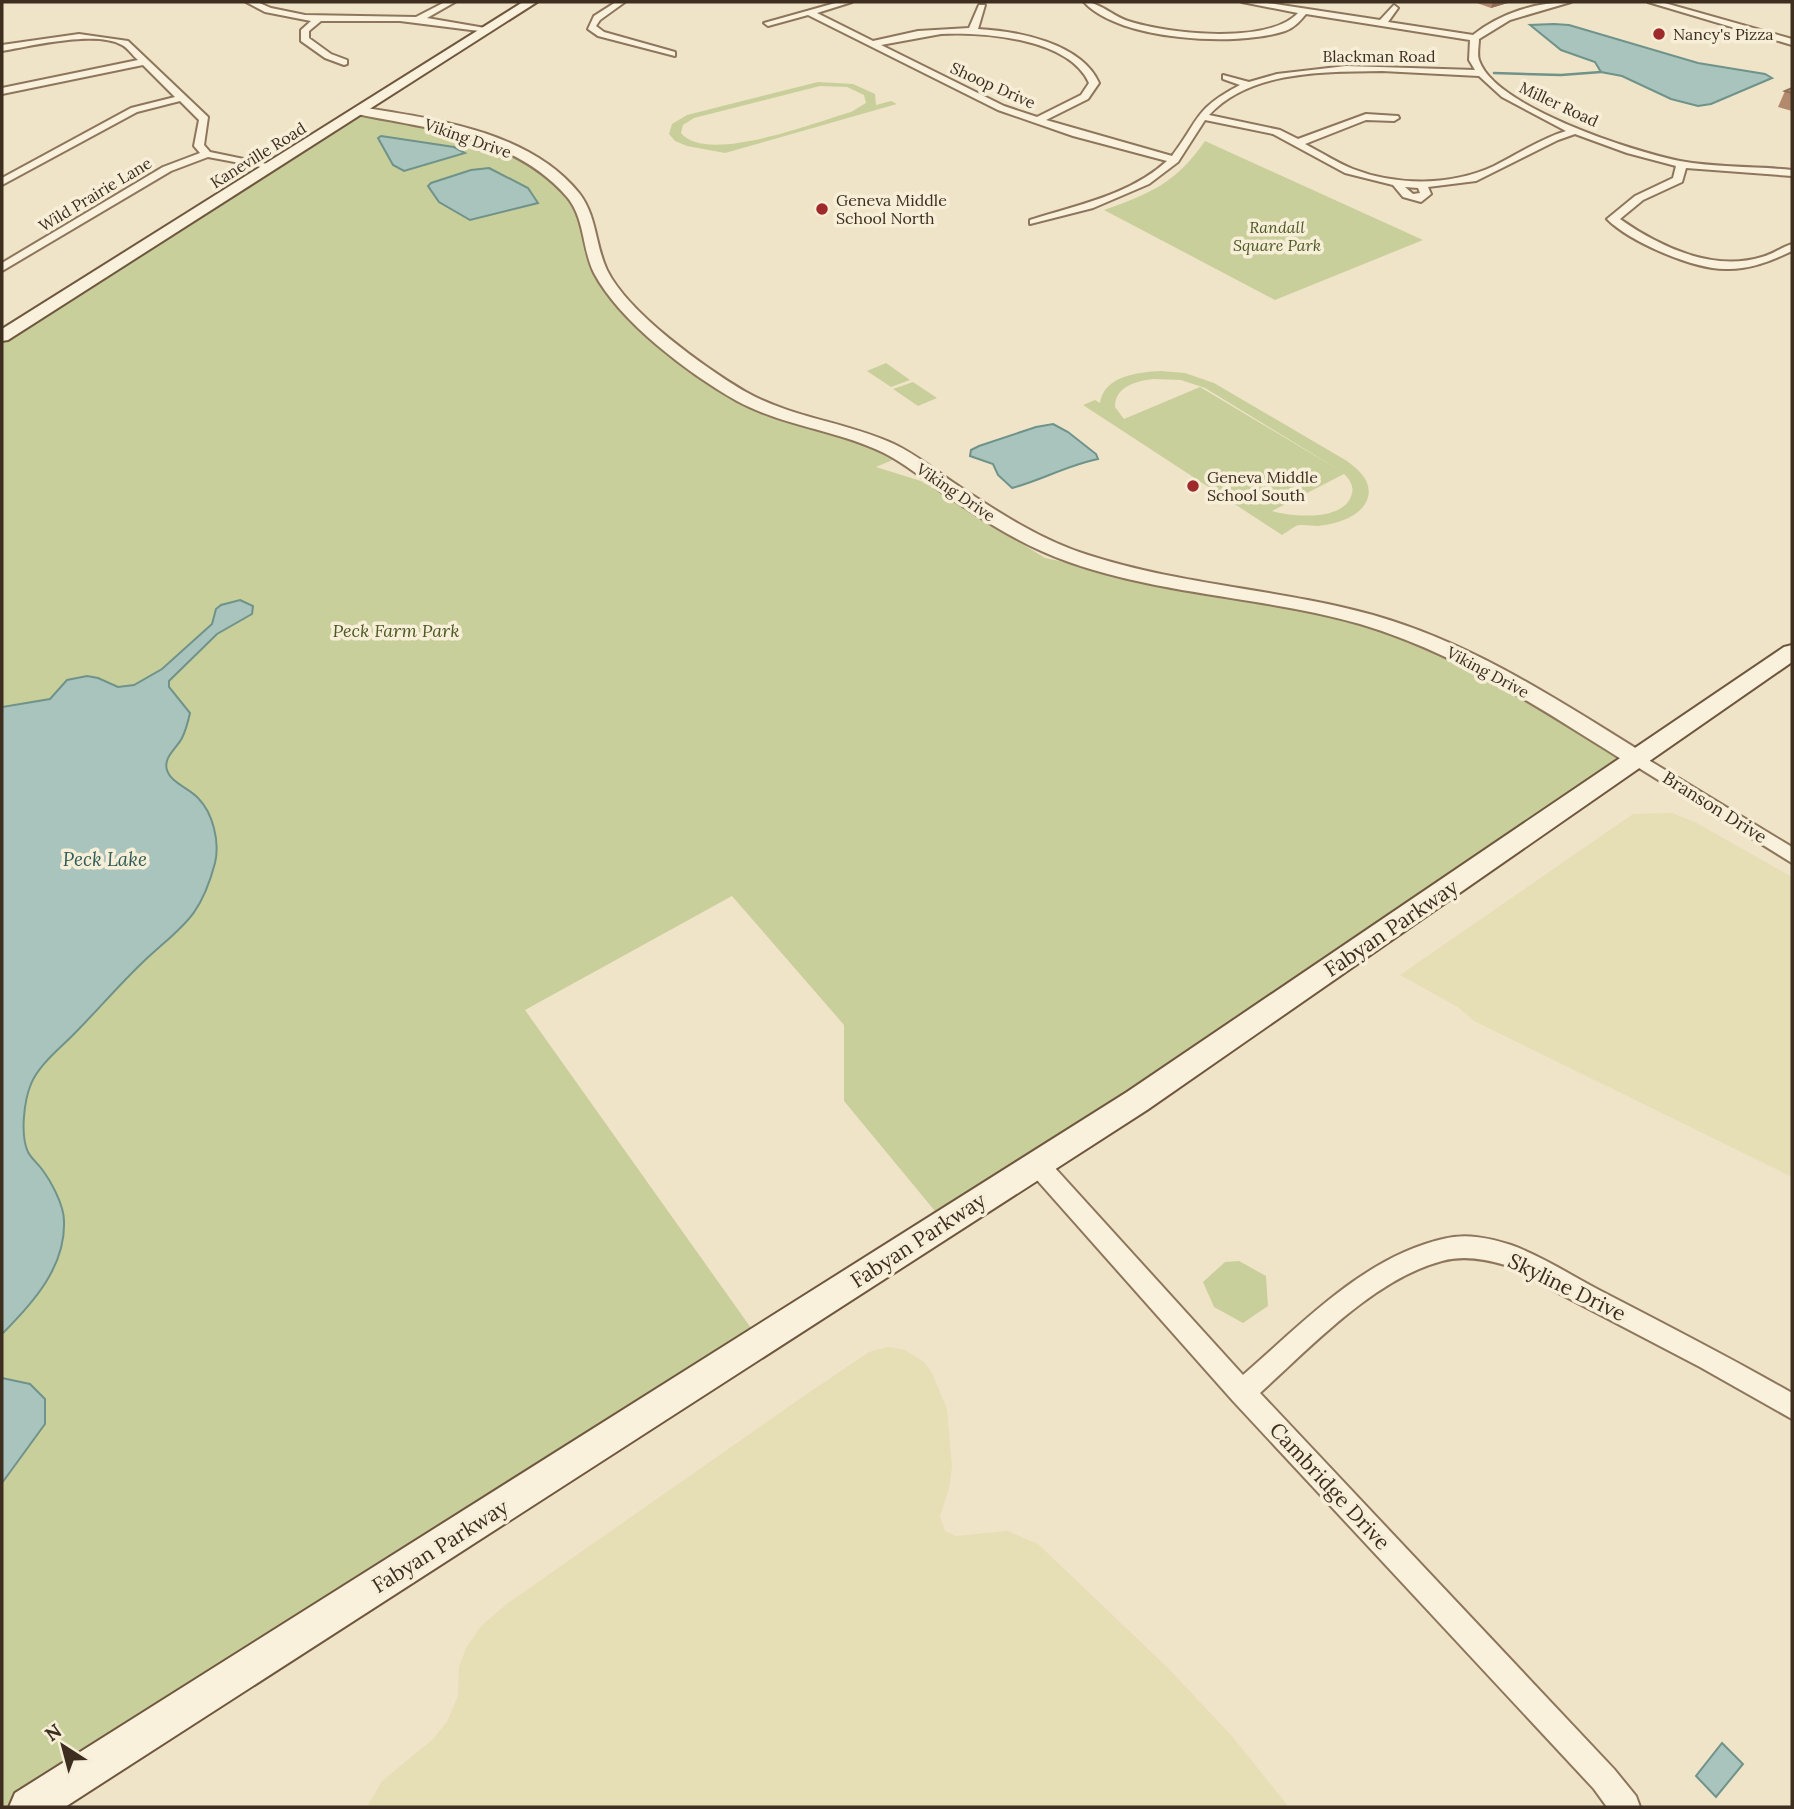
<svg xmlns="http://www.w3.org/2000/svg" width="1794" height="1809" font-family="Lora,serif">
<rect width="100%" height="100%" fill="#f0e4c8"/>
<g fill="#e6deb5">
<path d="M1672,813L1695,822L1792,877V1177L1474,1021L1458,1007L1400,975L1633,814Z"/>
<path d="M888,1347L905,1350L924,1362L932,1373L947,1409L952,1467L949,1488L940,1516L945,1531L956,1536L1007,1531L1038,1544L1167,1667L1231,1735L1289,1807H367L382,1781L432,1740L447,1722L458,1696L459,1667L466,1648L481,1626L508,1603L801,1398L869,1352Z"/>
</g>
<g fill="#c9cf9b" fill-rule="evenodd">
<path d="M818,82L853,84L875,94L876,105L891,101L897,104L725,153L687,146L675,141L669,134L672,124L687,115ZM820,86L847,87L864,95L866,103L851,112C816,122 707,165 681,133L683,125L694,118Z"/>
<path d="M361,111L407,118L511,151L573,195L593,243L627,308L742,397L902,456L876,467L921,481L1045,558L1400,631L1637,759L944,1222L844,1101V1025L732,896L525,1010L761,1342L29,1807H2V342Z"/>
<path d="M1205,141L1423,240L1275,300L1104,210C1151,193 1176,183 1205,141Z"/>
<path d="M886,363L910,380L891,387L867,371Z"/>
<path d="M1161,371L1185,373L1214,383L1347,461C1359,470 1372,481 1368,497C1363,517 1336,524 1318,526C1312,526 1301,524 1296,526C1292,528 1287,532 1282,535L1083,405L1095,400L1100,403C1104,376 1138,372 1161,371ZM1153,379L1181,380L1205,388L1344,473L1200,387L1124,419L1115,407C1115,386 1137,381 1153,379ZM1344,474C1349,479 1354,485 1352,493C1346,522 1292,517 1272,511Z"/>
<path d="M913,382L937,398L918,406L893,389Z"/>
<path d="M1239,1261L1266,1276L1268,1306L1243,1323L1214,1307L1203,1282L1225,1262Z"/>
</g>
<g fill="#a9c4bc" stroke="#6f938a" stroke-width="2">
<path d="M1554,24L1569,25L1698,63L1765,74L1772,78L1711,104L1698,106L1671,99L1622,76L1601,72L1595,62L1561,50L1530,25Z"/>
<path d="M381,136L454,147L465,153L404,171L393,165L378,138Z"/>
<path d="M489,168L528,188L538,203L470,220L439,202L428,186L431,183L471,170Z"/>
<path d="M1053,424L1068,432L1096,454L1098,459C1068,465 1042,480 1012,488L998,475L993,464L970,456L971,450L979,446L1036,427Z"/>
<path d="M240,600L253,606L252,614L217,634L169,681V687L190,713C188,722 186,730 182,738C177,748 163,757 167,770C171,783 189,788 198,798C213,813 220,842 215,863C200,920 181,926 142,963C118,986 96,1012 72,1036C59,1049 38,1066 31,1084C24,1101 20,1135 28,1152C31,1158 37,1163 41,1168C51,1181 64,1205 64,1221C66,1267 32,1304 2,1334V707L50,699L67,680L87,676L98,678L118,687L134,685L162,669L212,624L216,609L221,605Z"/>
<path d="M2,1378L30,1384L45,1399V1424L2,1483Z"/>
<path d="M1722,1743L1743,1764L1716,1797L1696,1776Z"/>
</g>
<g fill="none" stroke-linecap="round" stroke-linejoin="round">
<path stroke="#6f938a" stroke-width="2.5" d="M1494,73L1561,75L1601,72"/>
<defs>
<g id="minor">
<path d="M246,2H257L271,8L305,15L416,17L445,2H455L427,18L491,29L487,32L400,21H321L309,31V38L331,54L347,60V64L344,65L325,58L301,41V30L311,21L265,12Z"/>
<path d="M616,2H625L600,20L596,26L604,32L675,52V56L598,36L588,29L594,16Z"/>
<path d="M839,2H852L817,13L873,41L918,31L969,28L979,5H985L978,29C1017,31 1081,43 1099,83L1088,99L1046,120L1172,156C1200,119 1194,109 1240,85L1223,79V75L1249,82L1277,74L1346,66L1475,70L1469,60L1470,40L1306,14C1300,21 1294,28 1285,31C1238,47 1119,41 1084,2C1099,2 1113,16 1128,21C1168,34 1268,45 1298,13L1242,2H1261L1380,20L1394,5L1398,8L1388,22L1473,35C1501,13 1536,2 1571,2L1510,20L1479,39C1479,45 1477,54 1479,60C1494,107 1635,152 1680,161C1717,168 1755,166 1792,170V176L1686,168L1682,182L1643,200L1620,219C1660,247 1713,272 1762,257C1773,254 1782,247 1792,244V251C1771,261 1749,270 1725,269C1693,269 1630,242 1607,219L1635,196L1673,178L1676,166L1627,153L1575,134L1558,140L1476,181L1428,187L1431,194L1421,202L1403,197L1393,185L1345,173L1273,134L1205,120L1178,162L1149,184L1093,208L1030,224V220C1077,205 1130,195 1167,161L1073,136L998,110L808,15L768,26L764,23ZM941,34C983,32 1069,38 1089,83L1081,95L1037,117L1004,106L881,45ZM1382,71L1479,76L1502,97L1566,131C1540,139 1518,154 1494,166C1451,186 1397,186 1353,169C1337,163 1321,152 1305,144L1366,120L1394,121L1399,118L1398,116L1366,114L1298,139L1280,130L1209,115C1250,70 1325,72 1382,71ZM1405,187L1418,188L1420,193L1413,194Z"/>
<path d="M1648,2H1661L1792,39V45Z"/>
<path d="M79,34L128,41L208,117L204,145L210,152L277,166L272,169L208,157L171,171L2,271V263L163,167L200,153L194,146L199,120L180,101L137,112L2,185V178L131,108L175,97L143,65L2,94V88L138,60C133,56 128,48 122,45C96,30 31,46 2,51V45Z"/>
<path d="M1637,753L1792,847V863L1631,763L1628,759L1631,755Z"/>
<path d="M1037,1154L1045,1157L1243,1375C1302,1324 1364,1257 1443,1239C1466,1233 1489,1238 1511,1245C1542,1256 1572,1276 1601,1291C1665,1324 1729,1357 1792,1393V1419L1700,1367L1505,1265C1485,1259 1463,1255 1442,1261C1374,1279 1311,1347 1260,1393L1614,1769L1636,1796L1640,1807H1607L1594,1789L1233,1401L1029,1171L1026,1164L1029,1157Z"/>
</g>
<path id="tertiary" d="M361,107C434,119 529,131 579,193C597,216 595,245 607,270C628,313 705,368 746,392C792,418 846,422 894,444C917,455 936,471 957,485C998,512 1040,540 1088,555C1180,585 1279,589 1373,615C1472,643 1558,700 1645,754L1648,759L1645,764L1637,767L1629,764C1543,710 1458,653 1360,624C1265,597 1162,595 1069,562C1022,546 980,518 939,490C921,477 904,463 884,453C837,430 783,426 737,401C689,374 620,322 594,273C582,249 585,218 567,197C514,136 429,129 357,114L355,111Z"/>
<g id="secondary">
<path d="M523,2H537L8,340L2,341V329Z"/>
<path d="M1792,645V662L1147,1110L65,1807H9L15,1793L1127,1092L1784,647Z"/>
</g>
</defs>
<use href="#minor" stroke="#8d765c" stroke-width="4"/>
<use href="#tertiary" stroke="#8d765c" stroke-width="4"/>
<use href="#secondary" stroke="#6f573f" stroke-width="4"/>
<use href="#minor" fill="#faf1dc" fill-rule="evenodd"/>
<use href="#tertiary" fill="#faf1dc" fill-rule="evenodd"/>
<use href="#secondary" fill="#faf1dc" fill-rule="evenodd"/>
</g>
<g fill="#b2896c">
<path d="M1474,2H1511L1491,8Z"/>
<path d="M1792,88V111L1778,107L1785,91Z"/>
</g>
<path fill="#916f58" d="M1493,2H1511L1491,8Z"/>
<path fill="#cf9f7d" stroke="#916f58" stroke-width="2" d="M1792,88V93L1785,91Z"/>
<g fill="#9e2a2b" stroke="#f7eed8" stroke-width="2.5">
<circle cx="1659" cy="34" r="7"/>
<circle cx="822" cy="209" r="7"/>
<circle cx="1193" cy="486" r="7"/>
</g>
<g text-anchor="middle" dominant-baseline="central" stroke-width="7" stroke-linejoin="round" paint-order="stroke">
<g font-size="16" fill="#3d2e20" stroke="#f7eed8" text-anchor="start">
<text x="1673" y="34">Nancy's Pizza</text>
<text x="836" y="200">Geneva Middle<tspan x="836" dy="18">School North</tspan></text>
<text x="1207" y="477">Geneva Middle<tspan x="1207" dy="18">School South</tspan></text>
</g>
<g font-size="16" fill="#3d2e20" stroke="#f7eed8">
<text x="1379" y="56">Blackman Road</text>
<text transform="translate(993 85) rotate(24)">Shoop Drive</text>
<text transform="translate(1559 104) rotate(25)">Miller Road</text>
<text transform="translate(468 138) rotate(19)">Viking Drive</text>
<text transform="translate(258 155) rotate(-32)">Kaneville Road</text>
<text transform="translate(95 194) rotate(-31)">Wild Prairie Lane</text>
<text transform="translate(956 492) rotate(34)">Viking Drive</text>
<text transform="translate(1488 672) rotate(28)">Viking Drive</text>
</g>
<g font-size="16" font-style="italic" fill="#4d5a26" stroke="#f7eed8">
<text x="1277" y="227">Randall<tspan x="1277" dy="18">Square Park</tspan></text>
</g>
<g font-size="18" font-style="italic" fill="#4d5a26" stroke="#f7eed8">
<text x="396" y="630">Peck Farm Park</text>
</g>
<g font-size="18" fill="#3d2e20" stroke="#f7eed8">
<text transform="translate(1715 807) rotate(32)">Branson Drive</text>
</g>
<g font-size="19" font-style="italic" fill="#2f5d5a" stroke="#f7eed8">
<text x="105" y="859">Peck Lake</text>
</g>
<g font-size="21" fill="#3d2e20" stroke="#f7eed8">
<text transform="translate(1391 928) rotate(-34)">Fabyan Parkway</text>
<text transform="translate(918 1240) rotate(-33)">Fabyan Parkway</text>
<text transform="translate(1567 1287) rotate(26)">Skyline Drive</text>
<text transform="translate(1330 1486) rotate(47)">Cambridge Drive</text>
<text transform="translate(440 1546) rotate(-32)">Fabyan Parkway</text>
</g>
</g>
<rect width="1794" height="1809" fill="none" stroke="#3d2e20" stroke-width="7"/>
<g transform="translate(63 1746) rotate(324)" stroke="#f7eed8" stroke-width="5" paint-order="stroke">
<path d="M0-5L12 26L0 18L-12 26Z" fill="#3d2e20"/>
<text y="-10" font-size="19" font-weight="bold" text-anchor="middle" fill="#3d2e20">N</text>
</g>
</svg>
